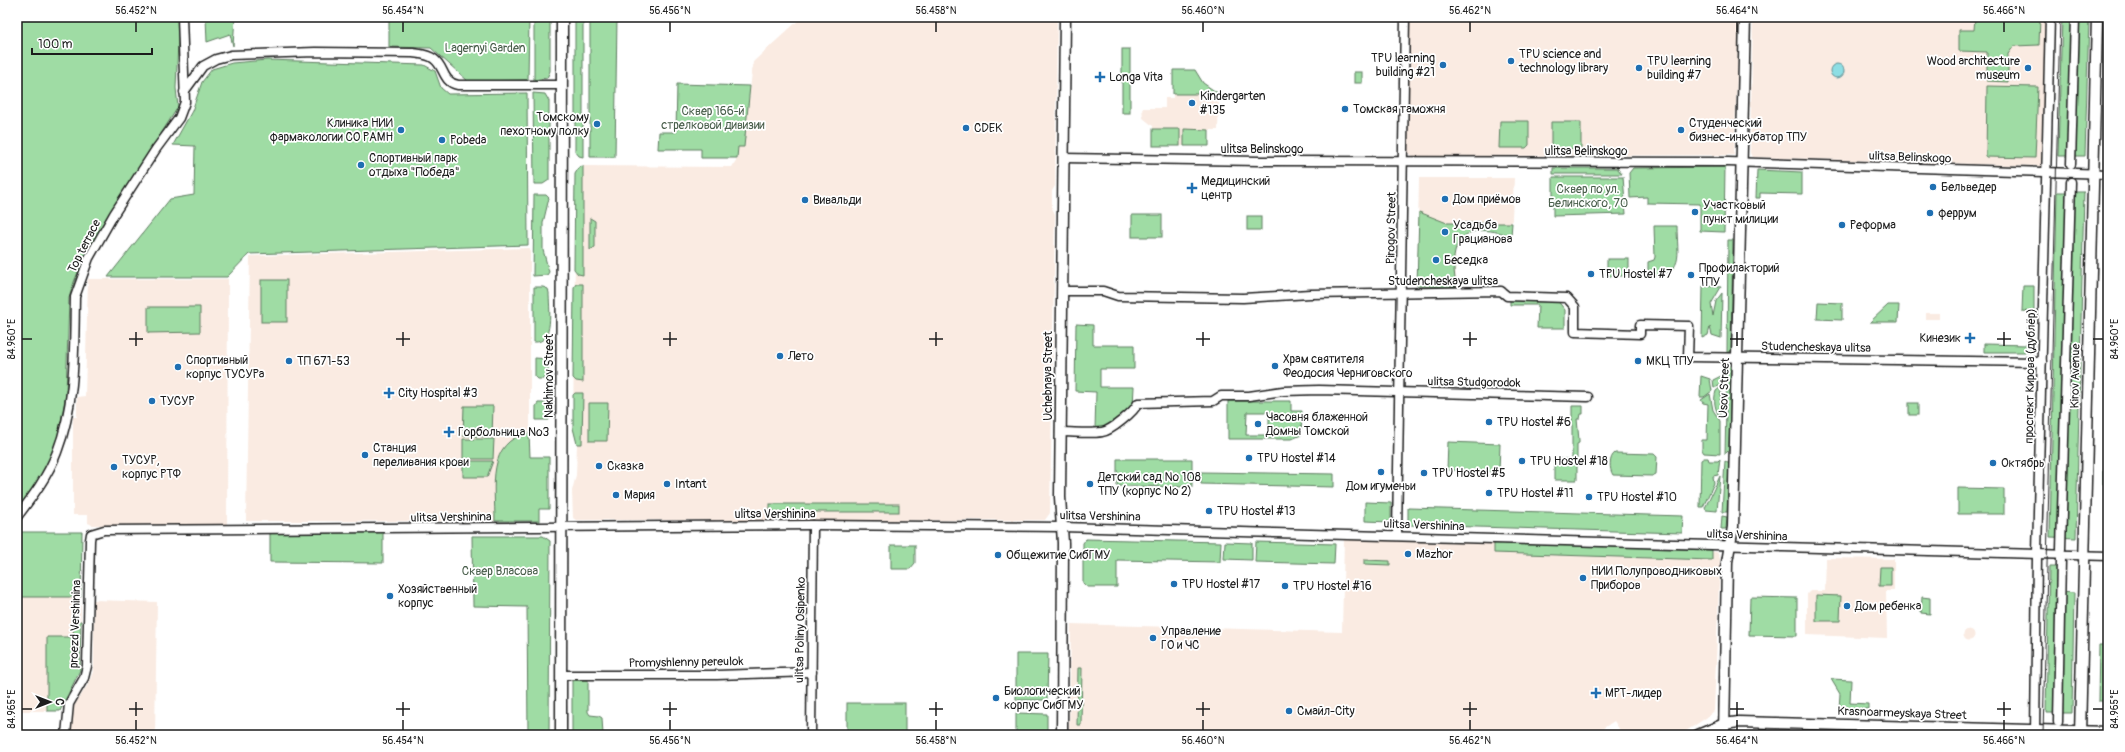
<svg xmlns="http://www.w3.org/2000/svg" width="2125" height="752" font-family="Pangolin,sans-serif">
<rect width="100%" height="100%" fill="#fff"/>
<filter id="ink" filterUnits="userSpaceOnUse"><feTurbulence type="fractalNoise" baseFrequency=".025" numOctaves="2"/><feDisplacementMap in="SourceGraphic" scale="8" xChannelSelector="R" yChannelSelector="G"/><feConvolveMatrix kernelMatrix="1 2 1 2 8 2 1 2 1" color-interpolation-filters="sRGB"/></filter>
<g filter="url(#ink)">
<!-- built -->
<g fill="#faebe2">
<polygon points="809,17 1057,17 1055,186 1052,191 1052,208 1055,214 1050,513 1045,520 576,520 573,518 572,491 576,475 577,444 573,428 576,170 582,166 732,167 738,157 738,147 744,147 753,62 801,18"/>
<polygon points="1410,17 1739,17 1734,155 1412,156 1408,153 1408,148"/>
<polygon points="1753,17 2046,17 2041,166 1752,157 1750,153"/>
<polygon points="1173,70 1195,70 1203,83 1219,94 1218,130 1209,130 1209,146 1153,146 1153,126 1143,118 1142,108 1165,108 1165,98 1173,98"/>
<polygon points="1419,178 1514,178 1511,236 1487,229 1475,230 1464,236 1455,251 1456,287 1417,286"/>
<polygon points="530,248 530,521 246,521 250,256"/>
<polygon points="88,279 228,279 227,524 92,525 88,523 88,515 73,515 73,417 77,417 77,397 85,396"/>
<rect x="1926" y="313" width="13" height="6"/>
<polygon points="17,532 82,532 80,670 60,711 17,711"/>
<polygon points="1344,538 1717,552 1720,558 1714,711 1706,718 1680,735 1623,735 1614,721 1593,735 1069,735 1071,624 1342,632"/>
<polygon points="1826,558 1894,559 1894,591 1886,591 1887,638 1807,635 1807,594 1810,591 1825,591"/>
<polygon points="94,600 157,602 155,735 71,735 74,706 89,683 94,669"/>
<circle cx="1969" cy="635" r="5.5"/>
</g>
<!-- green -->
<g fill="#9fdca4" stroke="#5e7c60" fill-rule="evenodd">
<polygon points="17,17 179,17 176,88 178,107 104,223 86,253 74,282 69,298 66,394 58,437 46,470 17,512"/>
<polygon points="188,17 235,17 233,46 230,34 207,42 206,18"/>
<polygon points="389,17 529,17 528,80 468,81 431,48 389,47"/>
<polygon points="534,17 550,17 550,71 547,78 534,80"/>
<polygon points="575,17 583,17 583,157 579,156 575,151"/>
<polygon points="590,17 617,17 615,157 590,157"/>
<polygon points="1975,17 2040,17 2039,45 2014,46 2008,54 2008,82 1987,81 1987,52 1959,51 1959,30 1974,30"/>
<polygon points="2062,17 2089,17 2085,156 2058,156"/>
<rect x="1122" y="49" width="8" height="64"/>
<polygon points="267,60 424,65 435,71 441,88 448,94 527,93 528,245 249,254 227,277 108,277 170,199 194,195 195,146 173,145 192,111 202,82 212,69 232,63"/>
<polygon points="1173,70 1195,70 1203,83 1219,94 1173,94"/>
<rect x="1354" y="72" width="8" height="11"/>
<polygon points="677,84 750,86 744,147 738,147 737,158 701,158 701,149 658,149 659,132 676,132"/>
<polygon points="1987,86 2038,87 2035,158 1986,157"/>
<polygon points="533,93 545,94 549,101 549,180 543,184 534,184"/>
<polygon points="1500,121 1529,121 1529,145 1526,148 1499,148"/>
<polygon points="1551,122 1581,122 1581,149 1555,148 1551,145"/>
<rect x="1153" y="129" width="27" height="17"/>
<polygon points="1184,129 1209,130 1209,146 1184,146"/>
<polygon points="583,166 583,275 578,274 574,269 575,174 579,167"/>
<polygon points="1725,167 1724,232 1700,231 1700,204 1647,203 1647,197 1630,198 1629,173 1633,168"/>
<polygon points="1553,168 1617,168 1622,174 1553,174"/>
<polygon points="1757,170 1802,172 1802,194 1760,193 1760,198 1756,198"/>
<polygon points="1553,177 1623,177 1626,214 1553,216"/>
<polygon points="2057,192 2084,192 2076,538 2050,537"/>
<polygon points="534,195 546,195 549,198 543,223 543,250 549,272 547,275 533,276"/>
<path d="M1419,212L1447,223H1512L1511,236C1491,229 1461,224 1455,252C1452,263 1455,276 1456,287L1417,286Z"/>
<rect x="1132" y="215" width="30" height="22"/>
<rect x="1247" y="216" width="14" height="14"/>
<polygon points="590,218 595,221 595,247 590,250"/>
<path d="M1654,226H1677C1677,257 1686,273 1648,277V262L1654,260L1655,257Z"/>
<polygon points="1728,240 1733,240 1731,351 1727,353"/>
<rect x="1607" y="259" width="22" height="17"/>
<rect x="261" y="280" width="26" height="42"/>
<polygon points="576,284 583,284 583,382 576,381 573,378 574,287"/>
<polygon points="1703,286 1721,287 1711,304 1713,316 1716,301 1722,293 1721,338 1712,335 1710,327 1708,335 1702,338"/>
<polygon points="2023,286 2034,286 2034,312 2022,311"/>
<path d="M534,287H543L548,289L549,293C549,307 555,344 534,342Z"/>
<polygon points="1510,299 1557,300 1565,310 1565,328 1537,328 1538,305 1510,305"/>
<polygon points="1818,302 1842,303 1842,320 1817,319"/>
<polygon points="1888,305 1899,305 1898,322 1870,322"/>
<polygon points="148,307 200,307 200,332 148,333"/>
<path d="M1076,324L1093,325V345H1134V369H1100V387H1134L1133,406C1123,416 1110,428 1095,429L1096,392L1075,391Z"/>
<polygon points="2028,327 2033,327 2033,352 1984,352 1984,344 2028,345"/>
<polygon points="535,358 548,359 548,372 545,379 538,379 535,376"/>
<polygon points="1727,363 1731,364 1729,450 1725,454"/>
<polygon points="1701,376 1710,379 1712,391 1704,397 1700,397"/>
<polygon points="1721,376 1721,385 1714,388 1713,380"/>
<path d="M1721,387L1720,418C1715,409 1713,401 1716,391Z"/>
<polygon points="575,393 583,393 582,444 577,444 573,428 573,395"/>
<polygon points="1710,394 1713,410 1720,421 1720,454 1704,453 1702,450 1702,440 1707,440 1708,404 1703,403 1701,400"/>
<path d="M1228,401H1291V411H1302L1301,435L1292,439H1228ZM1247,412H1269V435H1246Z"/>
<polygon points="538,403 546,403 549,410 549,420 536,420 536,406"/>
<polygon points="589,403 608,403 607,441 589,441"/>
<rect x="1909" y="403" width="9" height="12"/>
<polygon points="464,406 493,406 492,437 463,436"/>
<polygon points="1572,406 1583,406 1583,414 1581,414 1580,419 1577,419 1579,440 1579,443 1577,444 1577,480 1554,480 1554,459 1572,459"/>
<path d="M529,433L530,457H549V509H539V521H495C495,487 486,441 529,433Z"/>
<polygon points="463,439 494,439 493,459 463,459"/>
<polygon points="1448,442 1500,444 1499,472 1447,470"/>
<path d="M1615,453L1654,454L1657,457L1656,474L1652,476L1613,475C1609,469 1609,457 1615,453Z"/>
<polygon points="1704,458 1708,458 1709,461 1718,461 1720,459 1718,475 1713,476 1714,483 1703,507 1700,507 1701,460"/>
<polygon points="1117,459 1192,459 1192,487 1117,486"/>
<polygon points="463,461 493,461 487,477 463,477"/>
<polygon points="1725,461 1729,464 1727,512 1722,512"/>
<polygon points="2103,471 2108,471 2108,485 2103,484"/>
<polygon points="1201,472 1334,474 1334,487 1201,484"/>
<polygon points="1720,476 1717,511 1706,510 1705,508"/>
<polygon points="1958,488 2004,489 2004,514 1958,514"/>
<polygon points="1365,502 1391,503 1391,522 1365,521"/>
<rect x="770" y="504" width="129" height="8"/>
<polygon points="1408,508 1683,516 1682,533 1408,525"/>
<polygon points="1722,516 1727,517 1726,529 1721,529"/>
<polygon points="270,531 383,532 383,563 270,562"/>
<polygon points="17,532 82,532 81,597 17,597"/>
<polygon points="472,536 543,536 550,541 549,735 528,735 527,607 473,606"/>
<polygon points="1086,539 1221,542 1220,562 1117,560 1117,587 1087,587 1083,583 1083,543"/>
<polygon points="1225,542 1252,543 1252,560 1224,559"/>
<polygon points="1256,542 1335,544 1334,564 1255,562"/>
<polygon points="1494,542 1712,550 1712,560 1494,553"/>
<polygon points="891,545 915,545 915,563 910,569 891,569"/>
<polygon points="1364,560 1390,561 1390,565 1364,564"/>
<polygon points="1880,567 1891,567 1891,586 1879,586"/>
<polygon points="2049,567 2060,567 2060,592 2074,593 2072,713 2046,713"/>
<polygon points="1816,595 1841,596 1840,621 1816,621"/>
<polygon points="1750,597 1797,598 1797,636 1749,635"/>
<polygon points="1922,597 1930,598 1930,614 1921,613"/>
<polygon points="74,621 81,621 80,670 60,711 47,711 47,637 73,637"/>
<polygon points="2099,645 2108,645 2108,701 2098,701"/>
<polygon points="1016,654 1048,654 1047,700 1016,700"/>
<polygon points="1078,668 1082,668 1081,725 1077,725"/>
<polygon points="1831,679 1851,680 1850,703 1868,704 1868,709 1839,709 1840,694"/>
<polygon points="572,680 588,680 588,712 590,715 599,716 602,718 603,735 572,735"/>
<rect x="847" y="703" width="58" height="32"/>
<polygon points="1016,713 1047,714 1047,735 1016,735"/>
</g>
<!-- water -->
<circle fill="#8ddee4" stroke="#609094" cx="1837" cy="71" r="7"/>
<g fill="none" stroke-linecap="round" stroke-linejoin="round">
<defs>
<g id="minor">
<path d="M184,92L203,66L216,59L231,55L315,52L413,53C420,54 428,54 434,59C445,67 442,82 458,85H562"/>
<polyline points="1063,158 1260,161 1728,162 2108,174"/>
<polyline points="2071,164 2075,17"/>
<polyline points="1062,291 1103,291 1118,296 1243,298 1310,294 1501,291 1507,296 1567,298 1575,307 1575,332 1640,334 1640,325 1689,326 1688,357 2042,362"/>
<path d="M1061,432C1074,432 1089,434 1102,432C1111,431 1135,411 1138,403L1213,401L1221,396H1249L1283,391L1319,390L1588,397"/>
<path d="M17,517C33,496 48,476 57,452C76,403 74,349 75,297L89,258L114,214L156,149L179,118L185,102L182,17"/>
<polyline points="1397,535 1405,17"/>
<polyline points="2061,549 2071,182"/>
<polyline points="562,675 717,675 812,672"/>
<polyline points="2058,722 2061,559"/>
<polyline points="1881,725 1881,735"/>
<polyline points="66,735 69,704 84,678 87,666 90,540 91,534 104,530 813,525 1062,527 2108,556"/>
<polyline points="811,735 813,525"/>
<polyline points="2035,735 2037,554 2050,17"/>
</g>
<g id="major">
<polyline points="561,735 562,17"/>
<polyline points="1062,735 1063,543 1060,497 1065,17"/>
<polyline points="1698,735 1724,724 1739,722 2108,732"/>
<polyline points="1724,735 1727,562 1733,527 1745,17"/>
<polyline points="2080,735 2097,17"/>
</g>
</defs>
<!-- minor casing -->
<use href="#minor" stroke="#1c1c1c" stroke-width="11"/>
<!-- major casing -->
<use href="#major" stroke="#1c1c1c" stroke-width="13"/>
<!-- minor -->
<use href="#minor" stroke="#fff" stroke-width="8"/>
<!-- major -->
<use href="#major" stroke="#fff" stroke-width="10"/>
<!-- tram -->
<polyline stroke="#1c1c1c" stroke-width="1" points="2043,735 2060,17"/>
</g>
</g>
<!-- ticks -->
<path fill="none" stroke="#1c1c1c" stroke-width="1.5" d="M136,22V32M403,22V32M670,22V32M936,22V32M1203,22V32M1470,22V32M1737,22V32M2004,22V32M136,332V346M403,332V346M670,332V346M936,332V346M1203,332V346M1470,332V346M1737,332V346M2004,332V346M22,339H32M129,339H143M396,339H410M663,339H677M929,339H943M1196,339H1210M1463,339H1477M1730,339H1744M1997,339H2011M2093,339H2103M136,702V716M403,702V716M670,702V716M936,702V716M1203,702V716M1470,702V716M1737,702V716M2004,702V716M22,709H32M129,709H143M396,709H410M663,709H677M929,709H943M1196,709H1210M1463,709H1477M1730,709H1744M1997,709H2011M2093,709H2103M136,720V730M403,720V730M670,720V730M936,720V730M1203,720V730M1470,720V730M1737,720V730M2004,720V730"/>
<!-- markers -->
<g fill="#1f6fb2" stroke="#fff" stroke-width="1.5">
<circle cx="1511" cy="61" r="4"/>
<circle cx="1443" cy="65" r="4"/>
<circle cx="1639" cy="68" r="4"/>
<circle cx="2028" cy="68" r="4"/>
<path d="M1098 71h4v4h4v4h-4v4h-4v-4h-4v-4h4z"/>
<circle cx="1192" cy="103" r="4"/>
<circle cx="1345" cy="109" r="4"/>
<circle cx="597" cy="124" r="4"/>
<circle cx="966" cy="128" r="4"/>
<circle cx="401" cy="130" r="4"/>
<circle cx="1681" cy="130" r="4"/>
<circle cx="442" cy="140" r="4"/>
<circle cx="361" cy="165" r="4"/>
<circle cx="1933" cy="187" r="4"/>
<path d="M1190 182h4v4h4v4h-4v4h-4v-4h-4v-4h4z"/>
<circle cx="1445" cy="199" r="4"/>
<circle cx="805" cy="200" r="4"/>
<circle cx="1695" cy="212" r="4"/>
<circle cx="1930" cy="213" r="4"/>
<circle cx="1842" cy="225" r="4"/>
<circle cx="1445" cy="232" r="4"/>
<circle cx="1436" cy="260" r="4"/>
<circle cx="1591" cy="274" r="4"/>
<circle cx="1691" cy="275" r="4"/>
<path d="M1968 332h4v4h4v4h-4v4h-4v-4h-4v-4h4z"/>
<circle cx="780" cy="356" r="4"/>
<circle cx="289" cy="361" r="4"/>
<circle cx="1638" cy="361" r="4"/>
<circle cx="1275" cy="366" r="4"/>
<circle cx="178" cy="367" r="4"/>
<path d="M387 387h4v4h4v4h-4v4h-4v-4h-4v-4h4z"/>
<circle cx="152" cy="401" r="4"/>
<circle cx="1489" cy="422" r="4"/>
<circle cx="1258" cy="424" r="4"/>
<path d="M447 426h4v4h4v4h-4v4h-4v-4h-4v-4h4z"/>
<circle cx="365" cy="455" r="4"/>
<circle cx="1249" cy="458" r="4"/>
<circle cx="1522" cy="461" r="4"/>
<circle cx="1993" cy="463" r="4"/>
<circle cx="599" cy="466" r="4"/>
<circle cx="114" cy="467" r="4"/>
<circle cx="1381" cy="472" r="4"/>
<circle cx="1424" cy="473" r="4"/>
<circle cx="667" cy="484" r="4"/>
<circle cx="1090" cy="484" r="4"/>
<circle cx="1489" cy="493" r="4"/>
<circle cx="616" cy="495" r="4"/>
<circle cx="1589" cy="497" r="4"/>
<circle cx="1209" cy="511" r="4"/>
<circle cx="1408" cy="554" r="4"/>
<circle cx="998" cy="555" r="4"/>
<circle cx="1583" cy="578" r="4"/>
<circle cx="1174" cy="584" r="4"/>
<circle cx="1285" cy="586" r="4"/>
<circle cx="390" cy="596" r="4"/>
<circle cx="1847" cy="606" r="4"/>
<circle cx="1153" cy="638" r="4"/>
<path d="M1594 687h4v4h4v4h-4v4h-4v-4h-4v-4h4z"/>
<circle cx="996" cy="698" r="4"/>
<circle cx="1289" cy="711" r="4"/>
</g>
<g text-anchor="middle" stroke-width="3.5" stroke-linejoin="round" paint-order="stroke">
<!-- park labels -->
<g font-size="12" fill="#4a5f4c" stroke="#fff">
<text x="485" y="52">Lagernyi Garden</text>
<text x="713" y="115">Сквер 166-й<tspan x="713" dy="14">стрелковой дивизии</tspan></text>
<text x="1588" y="193">Сквер по ул.<tspan x="1588" dy="14">Белинского, 70</tspan></text>
<text x="500" y="575">Сквер Власова</text>
</g>
<!-- poi labels -->
<g font-size="12" fill="#1c1c1c" stroke="#fff" text-anchor="start">
<text x="1519" y="58">TPU science and<tspan x="1519" dy="14">technology library</tspan></text>
<text x="1435" y="62" text-anchor="end">TPU learning<tspan x="1435" dy="14">building #21</tspan></text>
<text x="1647" y="65">TPU learning<tspan x="1647" dy="14">building #7</tspan></text>
<text x="2020" y="65" text-anchor="end">Wood architecture<tspan x="2020" dy="14">museum</tspan></text>
<text x="1109" y="81">Longa Vita</text>
<text x="1200" y="100">Kindergarten<tspan x="1200" dy="14">#135</tspan></text>
<text x="1353" y="113">Томская таможня</text>
<text x="589" y="121" text-anchor="end">Томскому<tspan x="589" dy="14">пехотному полку</tspan></text>
<text x="393" y="127" text-anchor="end">Клиника НИИ<tspan x="393" dy="14">фармакологии СО РАМН</tspan></text>
<text x="1689" y="127">Студенческий<tspan x="1689" dy="14">бизнес-инкубатор ТПУ</tspan></text>
<text x="974" y="132">CDEK</text>
<text x="450" y="144">Pobeda</text>
<text x="369" y="162">Спортивный парк<tspan x="369" dy="14">отдыха "Победа"</tspan></text>
<text x="1201" y="185">Медицинский<tspan x="1201" dy="14">центр</tspan></text>
<text x="1941" y="191">Бельведер</text>
<text x="1453" y="203">Дом приёмов</text>
<text x="813" y="204">Вивальди</text>
<text x="1703" y="209">Участковый<tspan x="1703" dy="14">пункт милиции</tspan></text>
<text x="1938" y="217">феррум</text>
<text x="1453" y="229">Усадьба<tspan x="1453" dy="14">Грацианова</tspan></text>
<text x="1850" y="229">Реформа</text>
<text x="1444" y="264">Беседка</text>
<text x="1699" y="272">Профилакторий<tspan x="1699" dy="14">ТПУ</tspan></text>
<text x="1599" y="278">TPU Hostel #7</text>
<text x="1961" y="342" text-anchor="end">Кинезик</text>
<text x="788" y="360">Лето</text>
<text x="1283" y="363">Храм святителя<tspan x="1283" dy="14">Феодосия Черниговского</tspan></text>
<text x="186" y="364">Спортивный<tspan x="186" dy="14">корпус ТУСУРа</tspan></text>
<text x="297" y="365">ТП 671-53</text>
<text x="1646" y="365">МКЦ ТПУ</text>
<text x="398" y="397">City Hospital #3</text>
<text x="160" y="405">ТУСУР</text>
<text x="1266" y="421">Часовня блаженной<tspan x="1266" dy="14">Домны Томской</tspan></text>
<text x="1497" y="426">TPU Hostel #6</text>
<text x="458" y="436">Горбольница №3</text>
<text x="373" y="452">Cтанция<tspan x="373" dy="14">переливания крови</tspan></text>
<text x="1257" y="462">TPU Hostel #14</text>
<text x="122" y="464">ТУСУР,<tspan x="122" dy="14">корпус РТФ</tspan></text>
<text x="1530" y="465">TPU Hostel #18</text>
<text x="2001" y="467">Октябрь</text>
<text x="607" y="470">Сказка</text>
<text x="1432" y="477">TPU Hostel #5</text>
<text x="1098" y="481">Детский сад № 108<tspan x="1098" dy="14">ТПУ (корпус № 2)</tspan></text>
<text x="675" y="488">Intant</text>
<text x="1381" y="490" text-anchor="middle">Дом игуменьи</text>
<text x="1497" y="497">TPU Hostel #11</text>
<text x="624" y="499">Мария</text>
<text x="1597" y="501">TPU Hostel #10</text>
<text x="1217" y="515">TPU Hostel #13</text>
<text x="1416" y="558">Mazhor</text>
<text x="1006" y="559">Общежитие СибГМУ</text>
<text x="1591" y="575">НИИ Полупроводниковых<tspan x="1591" dy="14">Приборов</tspan></text>
<text x="1182" y="588">TPU Hostel #17</text>
<text x="1293" y="590">TPU Hostel #16</text>
<text x="398" y="593">Хозяйственный<tspan x="398" dy="14">корпус</tspan></text>
<text x="1855" y="610">Дом ребенка</text>
<text x="1161" y="635">Управление<tspan x="1161" dy="14">ГО и ЧС</tspan></text>
<text x="1004" y="695">Биологический<tspan x="1004" dy="14">корпус СибГМУ</tspan></text>
<text x="1605" y="697">МРТ-лидер</text>
<text x="1297" y="715">Смайл-City</text>
</g>
<!-- street labels -->
<g font-size="12" fill="#1c1c1c" stroke="#fff">
<text x="1262" y="153">ulitsa Belinskogo</text>
<text x="1586" y="155">ulitsa Belinskogo</text>
<text transform="translate(1910 157) rotate(2)" y="4">ulitsa Belinskogo</text>
<text transform="translate(1391 228) rotate(-89)" y="4">Pirogov Street</text>
<text transform="translate(84 246) rotate(-63)" y="4">Top terrace</text>
<text x="1443" y="285">Studencheskaya ulitsa</text>
<text transform="translate(1816 347) rotate(1)" y="4">Studencheskaya ulitsa</text>
<text transform="translate(549 376) rotate(-90)" y="4">Nakhimov Street</text>
<text transform="translate(1048 376) rotate(-90)" y="4">Uchebnaya Street</text>
<text transform="translate(2030 376) rotate(-89)" y="4">проспект Кирова (дублёр)</text>
<text transform="translate(2075 376) rotate(-89)" y="4">Kirov Avenue</text>
<text transform="translate(1474 382) rotate(1)" y="4">ulitsa Studgorodok</text>
<text transform="translate(1724 388) rotate(-88)" y="4">Usov Street</text>
<text x="775" y="518">ulitsa Vershinina</text>
<text transform="translate(1100 516) rotate(1)" y="4">ulitsa Vershinina</text>
<text transform="translate(451 517) rotate(-1)" y="4">ulitsa Vershinina</text>
<text transform="translate(1424 525) rotate(2)" y="4">ulitsa Vershinina</text>
<text transform="translate(1747 535) rotate(2)" y="4">ulitsa Vershinina</text>
<text transform="translate(75 624) rotate(-88)" y="4">proezd Vershinina</text>
<text transform="translate(800 630) rotate(-89)" y="4">ulitsa Poliny Osipenko</text>
<text transform="translate(686 662) rotate(-1)" y="4">Promyshlenny pereulok</text>
<text transform="translate(1902 713) rotate(2)" y="4">Krasnoarmeyskaya Street</text>
</g>
</g>
<!-- margin -->
<rect width="2125" height="752" fill="none" stroke="#fff" stroke-width="44"/>
<!-- north arrow -->
<g transform="translate(50 702) rotate(90)" stroke="#ffffff" stroke-width="3" paint-order="stroke">
<path d="M0-3L7 15L0 10L-7 15Z" fill="#1c1c1c"/>
<text y="-6" font-size="11" font-weight="bold" text-anchor="middle" fill="#1c1c1c">С</text>
</g>
<!-- scale -->
<path d="M32 48v6h120v-6" fill="none" stroke="#1c1c1c" stroke-width="2"/>
<text x="38" y="48" font-size="12" fill="#1c1c1c" stroke="#ffffff" stroke-width="3" paint-order="stroke">100 m</text>
<rect x="22" y="22" width="2081" height="708" fill="none" stroke="#1c1c1c" stroke-width="1.5"/>
<g font-size="10" text-anchor="middle" fill="#1c1c1c">
<text x="136" y="14">56.452°N</text>
<text x="403" y="14">56.454°N</text>
<text x="670" y="14">56.456°N</text>
<text x="936" y="14">56.458°N</text>
<text x="1203" y="14">56.460°N</text>
<text x="1470" y="14">56.462°N</text>
<text x="1737" y="14">56.464°N</text>
<text x="2004" y="14">56.466°N</text>
<text transform="translate(2114 339) rotate(-90)" y="4">84.960°E</text>
<text transform="translate(11 339) rotate(-90)" y="4">84.960°E</text>
<text transform="translate(2114 709) rotate(-90)" y="4">84.965°E</text>
<text transform="translate(11 709) rotate(-90)" y="4">84.965°E</text>
<text x="136" y="744">56.452°N</text>
<text x="403" y="744">56.454°N</text>
<text x="670" y="744">56.456°N</text>
<text x="936" y="744">56.458°N</text>
<text x="1203" y="744">56.460°N</text>
<text x="1470" y="744">56.462°N</text>
<text x="1737" y="744">56.464°N</text>
<text x="2004" y="744">56.466°N</text>
</g>
</svg>
